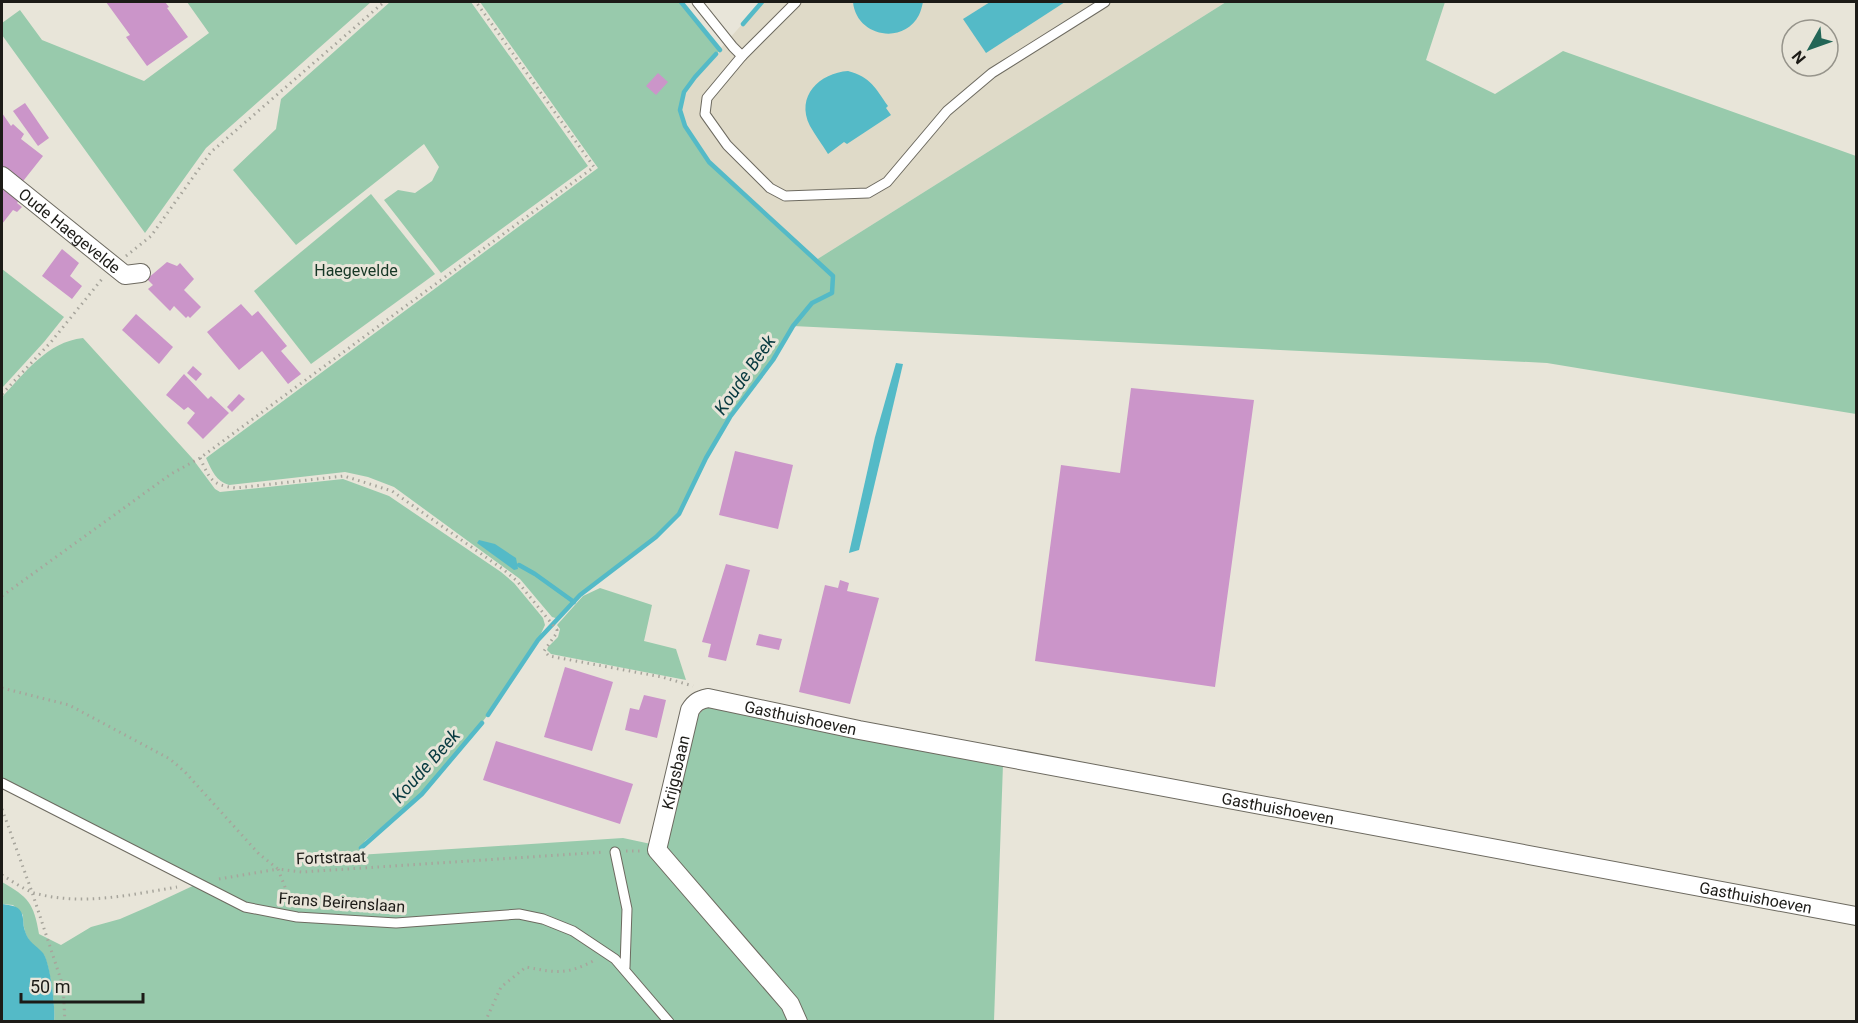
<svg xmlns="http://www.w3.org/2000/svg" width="1858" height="1023" font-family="Roboto,sans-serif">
<rect width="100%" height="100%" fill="#e8e5d9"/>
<!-- built -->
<polygon fill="#dfdac8" points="762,2 1226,2 816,260 709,162 685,126 680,110 684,92 695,77"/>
<!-- green -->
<g fill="#98caac">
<polygon points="187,2 371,2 206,148 145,233 2,35 2,23 20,10 42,40 144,81 209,33"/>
<polygon points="390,2 471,2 588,166 441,273 384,200 398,190 415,193 432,181 439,167 424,144 296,245 233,170 276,129 281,99"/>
<path d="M480,2H681L720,50C705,66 678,87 680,111C685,151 784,231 816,260L1226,2H1445L1426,60L1495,94L1563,51L1856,156V414L1547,363L793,326L773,360L730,417L706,458L679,514L656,537L580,595L559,619L552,617L520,579L394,487L368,477L345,472L229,485C216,481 212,471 206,458L598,168Z"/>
<polygon points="371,194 435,274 311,364 254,291"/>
<polygon points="2,269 64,317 44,342 2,388"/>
<path d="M83,338L192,458L215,489L220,492L343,479L389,496L501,572L514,583L543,618L545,625L538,640L498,701L469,740L422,794L365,841L358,855L623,838L665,847L697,716L703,710L710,706L1003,764L994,1021H54C56,1010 50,966 44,955C42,952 37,949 34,946C25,937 23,927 23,915L13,905L2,904V882C28,897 34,903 39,934L61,945L91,927L120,919L150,906L199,883L2,783V397C25,373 47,342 83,338Z"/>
<polygon points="600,588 652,605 644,641 676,649 686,680 551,654 547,650 548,647 558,637 560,629 557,625 583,596"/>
</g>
<!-- water -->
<g fill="#54bac7">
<path d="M853,2H923C922,6 921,11 919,15C903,46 856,36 853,2Z"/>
<polygon points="990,2 1065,2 986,53 963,19"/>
<path d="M848,71C871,77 875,88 888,106L886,108L891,115L847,144L844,142L828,154C822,144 815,135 810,126C795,96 820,73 848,71Z"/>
<polygon points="896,363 903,364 859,550 849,553 875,437"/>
<polygon points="479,540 495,544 516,558 518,569 514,570 477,543"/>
<path d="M2,904C7,905 15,905 19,909C25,915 22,924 25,931C28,942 36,945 43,953C50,961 56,1010 54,1021H2Z"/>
</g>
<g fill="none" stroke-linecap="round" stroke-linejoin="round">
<!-- stream -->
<g stroke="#54bac7" stroke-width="4.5">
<polyline points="681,2 720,50"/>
<polyline points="743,24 762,2"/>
<polyline points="519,565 535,574 574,602"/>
<polyline points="488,715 538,640 580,595 656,537 679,514 706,458 730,417 773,360 793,326 812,303 832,293 833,276 709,162 685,126 680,110 684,92 695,77 716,54"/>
<polyline points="361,848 422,794 482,723"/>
</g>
</g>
<!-- building -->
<g fill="#cb95c9">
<polygon points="106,2 165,2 169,7 167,8 188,37 147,66 126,37 130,35"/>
<polygon points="658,73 668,82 656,95 646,86"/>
<polygon points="25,103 49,138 38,146 13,111"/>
<polygon points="2,113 11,126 13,124 24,134 21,139 43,156 20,185 2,170"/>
<polygon points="2,182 21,198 17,203 22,207 17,212 13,210 2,224"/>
<polygon points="62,249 79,263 70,276 82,286 72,299 42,276"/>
<polygon points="167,262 177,266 180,263 194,279 184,290 201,307 190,318 188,316 186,318 174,306 170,311 148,289 153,285 147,279"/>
<polygon points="241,304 252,316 258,311 287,346 281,351 301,374 288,384 262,351 239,370 207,332"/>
<polygon points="136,314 173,347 159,364 122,330"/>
<polygon points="193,366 202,374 196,381 187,373"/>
<polygon points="184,374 208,399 211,396 229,413 203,439 187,423 195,413 188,407 184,410 166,395"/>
<polygon points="1131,388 1254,400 1215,687 1035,661 1061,465 1120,473"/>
<polygon points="239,394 245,399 232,412 227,407"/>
<polygon points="735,451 793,465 778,529 719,515"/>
<polygon points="726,564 750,570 726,661 708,657 711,644 702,642"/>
<polygon points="840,580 849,583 847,591 879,598 850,704 799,692 825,585 838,588"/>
<polygon points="759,634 782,639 779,650 756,645"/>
<polygon points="565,667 613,682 592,751 544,737"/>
<polygon points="644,695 666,700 657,738 625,730 630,708 639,710"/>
<polygon points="496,741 633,784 620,824 483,780"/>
</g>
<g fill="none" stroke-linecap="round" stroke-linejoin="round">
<defs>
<g id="lane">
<polyline points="697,2 733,47 742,56"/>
<polyline points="796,2 742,56 707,98 705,114 727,145 770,188 785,196 868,193 887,182 947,111 992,73 1105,2"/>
<polyline points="2,783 245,907 297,917 396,923 519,914 543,919 573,931 615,959 669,1022"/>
<polyline points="615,852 627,909 625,967"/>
</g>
<g id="street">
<path id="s1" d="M2,176L120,271L125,275L141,273"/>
<path id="s2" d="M798,1022L790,1004L657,850L690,710C695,702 699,700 708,698L859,730L1856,916"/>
</g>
</defs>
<!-- lane casing -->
<use href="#lane" stroke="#6d6a60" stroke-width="11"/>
<!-- street casing -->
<use href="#street" stroke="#6d6a60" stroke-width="20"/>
<!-- path -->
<g stroke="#a7a59c" stroke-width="3" stroke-dasharray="1.5 4.5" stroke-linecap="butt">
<polyline points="126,256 151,236 211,152 384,2"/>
<polyline points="2,394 51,342 102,279"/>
<path d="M200,458C210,479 211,485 236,488L344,476L392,491L504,570L517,581L557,630L556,634L544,651L549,656L662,677L693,686"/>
<polyline points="2,596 171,474 200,458 594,167 476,2"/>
<polyline points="2,688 69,705 170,759 185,772 259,854 278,869 302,872 605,852"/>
<polyline points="2,809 32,892 63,986 65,1022"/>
<polyline points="626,851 641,851"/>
<path d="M2,875C12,881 23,889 34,893C81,906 130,895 177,887"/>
<polyline points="219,879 278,869 292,905"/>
<path d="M485,1022L501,987L526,967C557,973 567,975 595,960"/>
</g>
<!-- lane -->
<use href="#lane" stroke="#fff" stroke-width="9"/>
<!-- street -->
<use href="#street" stroke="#fff" stroke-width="18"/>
</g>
<g text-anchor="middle" stroke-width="6" stroke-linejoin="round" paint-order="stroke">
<!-- street labels -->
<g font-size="16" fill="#1c1b17" stroke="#e8e5d9">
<text dy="6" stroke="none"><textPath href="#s1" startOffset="87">Oude Haegevelde</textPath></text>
<text dy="6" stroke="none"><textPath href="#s2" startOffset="484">Gasthuishoeven</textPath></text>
<text dy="6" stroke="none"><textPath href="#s2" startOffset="303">Krijgsbaan</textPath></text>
<text dy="6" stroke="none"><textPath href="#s2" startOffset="970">Gasthuishoeven</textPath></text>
<text transform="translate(331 857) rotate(-2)" y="6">Fortstraat</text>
<text dy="6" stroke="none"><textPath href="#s2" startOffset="1456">Gasthuishoeven</textPath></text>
<text transform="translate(342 902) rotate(4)" y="6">Frans Beirenslaan</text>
</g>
<!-- park labels -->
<g font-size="16" fill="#163725" stroke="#e8e5d9">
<text x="356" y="276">Haegevelde</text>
</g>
<!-- water labels -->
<g font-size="18" font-style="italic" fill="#083a40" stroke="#e8e5d9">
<text transform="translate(745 375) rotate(-55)" y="6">Koude Beek</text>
<text transform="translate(426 766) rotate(-48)" y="6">Koude Beek</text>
</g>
</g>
<!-- border -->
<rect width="1858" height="1023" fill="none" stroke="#1c1b17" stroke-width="6"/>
<!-- north arrow -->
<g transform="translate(1810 48) rotate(230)"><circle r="28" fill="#e8e5d9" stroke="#96948b" stroke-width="1.5"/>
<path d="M0-4.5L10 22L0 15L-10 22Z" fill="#236657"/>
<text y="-9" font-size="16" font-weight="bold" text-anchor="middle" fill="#1c1b17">N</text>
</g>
<!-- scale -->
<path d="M21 993v9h122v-9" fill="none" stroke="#1c1b17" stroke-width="3"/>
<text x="30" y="993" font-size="18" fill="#1c1b17" stroke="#e8e5d9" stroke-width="4.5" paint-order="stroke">50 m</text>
</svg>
